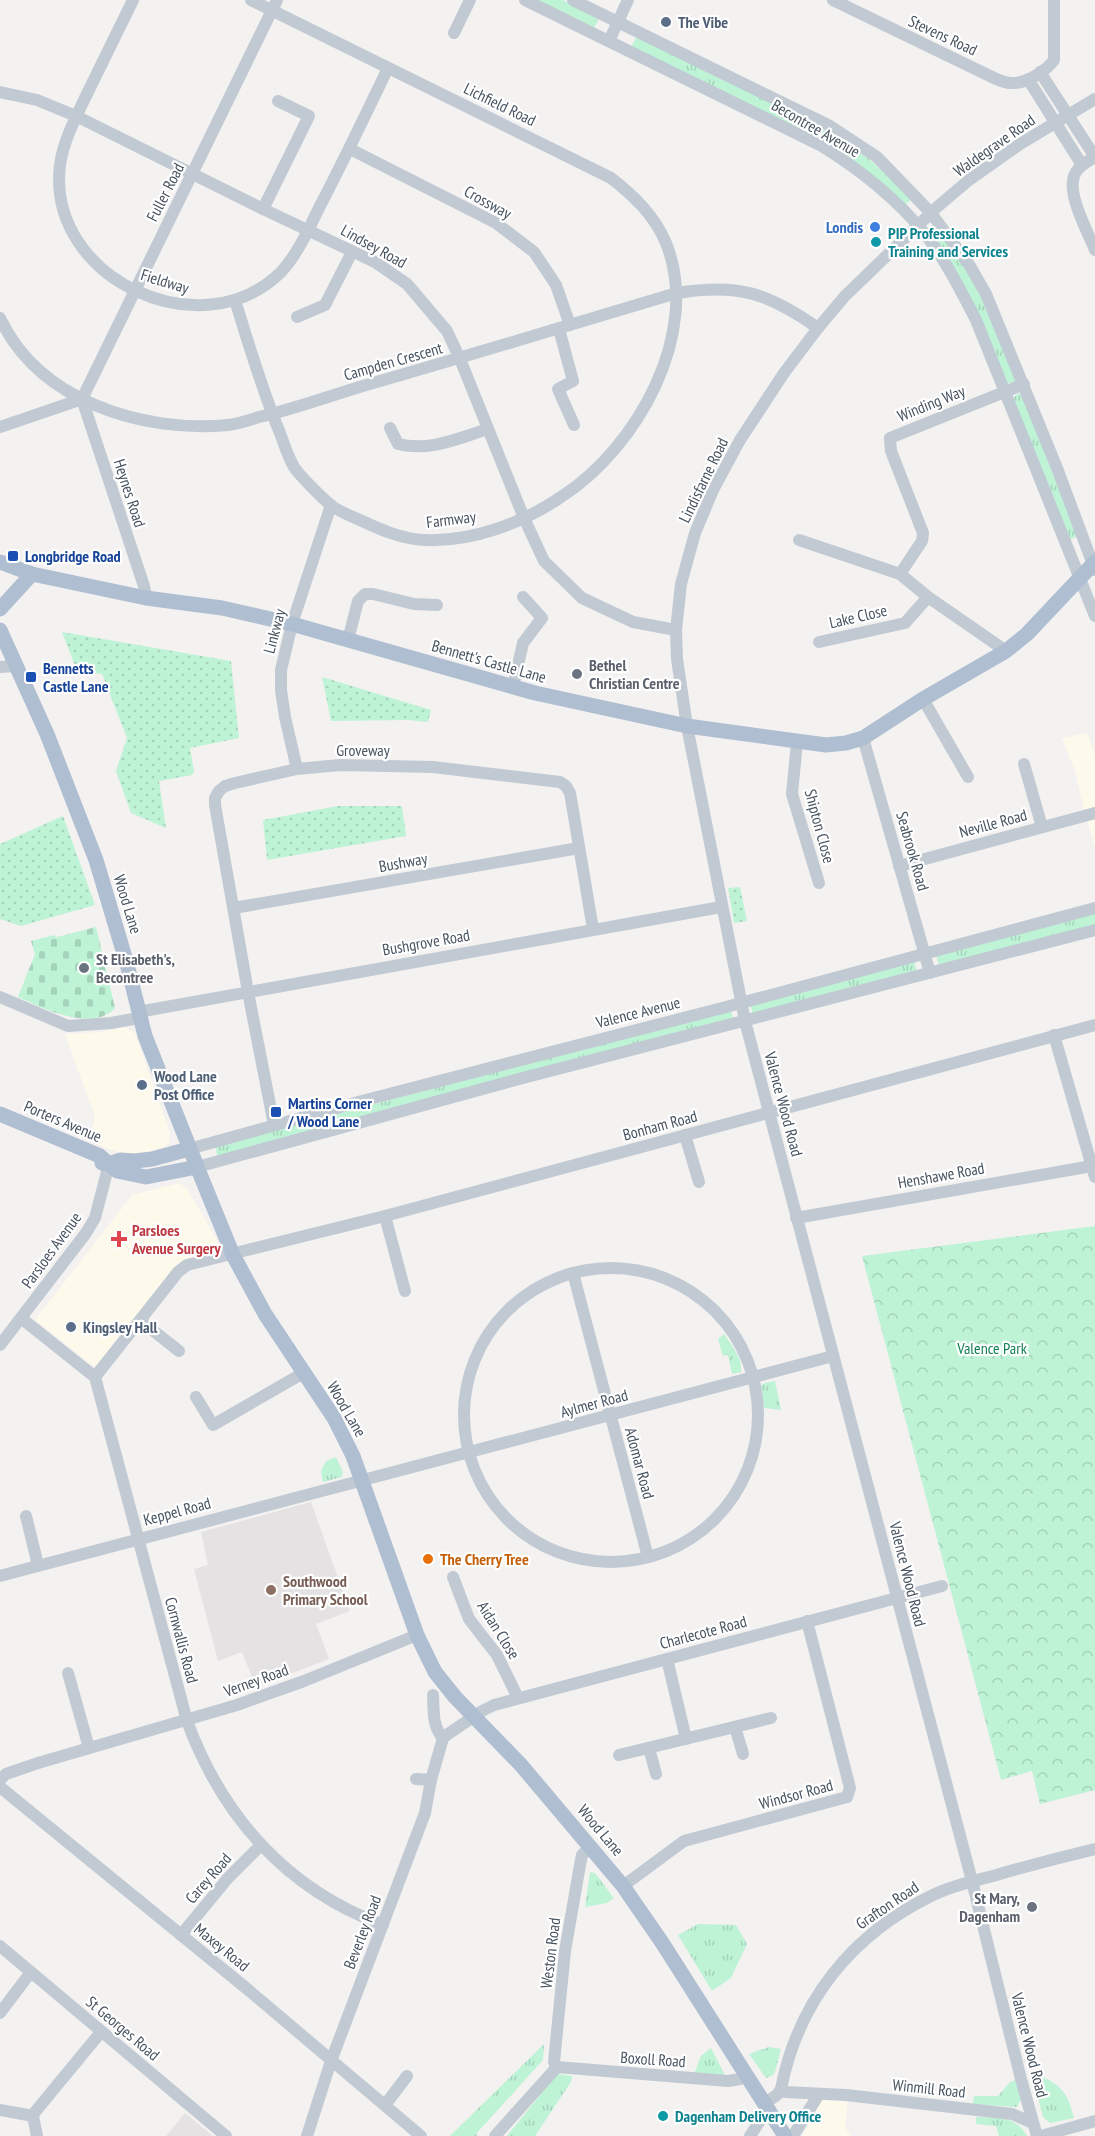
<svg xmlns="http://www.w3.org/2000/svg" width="1095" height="2136" font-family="'PT Sans Narrow',sans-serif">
<defs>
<pattern id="grass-tufts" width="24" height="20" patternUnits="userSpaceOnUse" patternTransform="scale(1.5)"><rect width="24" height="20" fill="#bef3d6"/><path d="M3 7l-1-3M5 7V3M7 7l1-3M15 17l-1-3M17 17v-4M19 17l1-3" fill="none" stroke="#a5d2ba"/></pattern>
<pattern id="forest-crowns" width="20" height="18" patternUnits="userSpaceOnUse" patternTransform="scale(1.5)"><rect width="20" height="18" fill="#bef3d6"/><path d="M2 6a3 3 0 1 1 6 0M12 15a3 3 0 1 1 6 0" fill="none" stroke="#a5d2ba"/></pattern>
<pattern id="cemetery-stones" width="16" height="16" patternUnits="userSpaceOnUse" patternTransform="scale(1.5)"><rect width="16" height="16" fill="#bef3d6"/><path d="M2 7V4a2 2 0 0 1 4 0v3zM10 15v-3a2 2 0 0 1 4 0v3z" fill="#a5d2ba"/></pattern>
<pattern id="garden-dots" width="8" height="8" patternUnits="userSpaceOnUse" patternTransform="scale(1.5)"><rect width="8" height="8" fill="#bef3d6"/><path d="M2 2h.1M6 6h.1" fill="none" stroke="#a5d2ba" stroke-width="1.8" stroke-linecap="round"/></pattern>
</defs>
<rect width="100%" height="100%" fill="#f4f1f1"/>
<!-- commercial -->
<g fill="#fdf9eb">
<polygon points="1087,733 1095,754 1095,848 1084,810 1075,771 1062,738"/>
<polygon points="125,1027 135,1033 170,1133 169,1143 160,1149 129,1156 98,1145 89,1139 95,1117 65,1034 102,1032"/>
<polygon points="179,1183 187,1188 219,1244 218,1253 180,1266 96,1366 92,1365 35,1320 132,1195"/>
<polygon points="823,2097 848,2102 845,2127 851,2136 802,2136"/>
</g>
<!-- education -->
<g fill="#e5e2e3">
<polygon points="311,1502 350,1611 316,1624 329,1659 256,1687 242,1652 218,1661 194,1569 208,1565 201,1532"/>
<polygon points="185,2113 213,2136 166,2136"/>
</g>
<!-- grass -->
<g fill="url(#grass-tufts)">
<polygon points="538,0 563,0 599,18 594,28"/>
<polygon points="637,36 815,124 849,145 870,160 912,198 905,206 885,187 631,47"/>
<polygon points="943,234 972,275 1015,380 1014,382 1008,383 1005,380 935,241"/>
<polygon points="1019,393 1023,397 1077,536 1070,540 1013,398"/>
<polygon points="1095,913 1095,926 939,966 936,955"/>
<polygon points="914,961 917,973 753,1015 750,1004"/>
<polygon points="731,1010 734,1021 217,1157 216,1146"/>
<path d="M724,1334C731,1345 743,1358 741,1372L732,1374L728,1355L723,1356L718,1339Z"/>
<polygon points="775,1381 781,1410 764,1408 761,1386 765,1383"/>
<polygon points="336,1457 343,1472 342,1477 323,1482 321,1471 326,1461"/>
<polygon points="590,1872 595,1873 614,1898 607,1903 585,1907"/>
<polygon points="698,1924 736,1925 747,1944 731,1978 712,1991 678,1935"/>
<polygon points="544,2044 543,2060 476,2134 478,2136 450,2136"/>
<polygon points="769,2047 781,2049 775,2072 773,2075 766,2078 749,2054"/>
<polygon points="711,2048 725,2075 694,2074 701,2056"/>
<polygon points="557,2074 572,2076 571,2082 535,2136 507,2136"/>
<path d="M1039,2076C1062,2084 1068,2095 1074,2118L1050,2123L1043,2117L1033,2078Z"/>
<polygon points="1016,2080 1021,2100 1017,2107 973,2104 974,2096 998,2096 1010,2082"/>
<path d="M976,2117C998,2118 1015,2115 1027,2136H999L996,2126L976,2124Z"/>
</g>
<!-- forest -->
<polygon fill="url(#forest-crowns)" points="1095,1226 1095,1790 1040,1804 1032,1771 1001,1780 862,1256"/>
<!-- cemetery -->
<path fill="url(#cemetery-stones)" d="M96,927L115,1008C92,1033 42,1008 18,997L35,954L31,941L54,935L56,937L61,936Z"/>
<!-- garden -->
<g fill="url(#garden-dots)">
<polygon points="62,632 231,661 239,738 190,748 194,771 192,775 159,781 166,828 131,813 116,771 127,738 102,674 77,671"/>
<polygon points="322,677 431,710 428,722 408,720 331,721"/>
<polygon points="338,806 402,806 406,836 267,860 263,820"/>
<polygon points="63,816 95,905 21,926 0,919 0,844"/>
<polygon points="740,887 747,921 734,923 728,888"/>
</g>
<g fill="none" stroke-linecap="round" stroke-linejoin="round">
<!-- minor -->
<g stroke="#c1cad3" stroke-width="12">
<path d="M133,0C117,33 101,65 85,98C75,119 63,142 60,165C46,278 201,351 281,272C298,254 309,228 320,206C344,160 366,114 388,68"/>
<path d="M525,0L820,145C859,169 897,199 926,235C946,261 961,291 976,320L1095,616"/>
<polyline points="573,0 830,126 877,157 931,213 970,266 986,294 1057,468 1095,570"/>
<path d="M833,0L992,77C998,80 1005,83 1011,83C1026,84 1046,71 1054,60V0"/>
<polyline points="454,33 470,0"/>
<polyline points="609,41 628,0"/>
<polyline points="1040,72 1095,157"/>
<polyline points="1028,79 1082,165"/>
<polyline points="0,92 37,100 76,116 263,209 375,262 407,284 447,331 460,359 524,518 544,561 582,598 633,622 676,630"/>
<polyline points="350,149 496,223 534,252 556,285 570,325"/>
<path d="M1095,157C1088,161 1080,165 1076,172C1064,190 1088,232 1095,250"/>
<polyline points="263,209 309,116 278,101"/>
<path d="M235,300C249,345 262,390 280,433C284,444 288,457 294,467C299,475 324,500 332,506C340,512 351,516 360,520C381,530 402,539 425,540C472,542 523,523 561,497C637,448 702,333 666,243C655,216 634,196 611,178L251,0"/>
<polyline points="297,317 325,305 352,252"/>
<path d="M0,318C39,401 142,433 228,425C238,424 249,420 259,417C294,409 329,396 363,386C468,356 572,324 677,293C738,283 768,293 818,328"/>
<polyline points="559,329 573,381 558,389 574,425"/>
<polyline points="82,399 277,0"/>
<polyline points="82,399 144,586 146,598"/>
<polyline points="0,427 82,399"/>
<path d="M390,428L398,444C429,452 459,438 488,429"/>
<polyline points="799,540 900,574 928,597 1006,651"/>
<polyline points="900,574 922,541 923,533 891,451 890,438 1024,384"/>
<polyline points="348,640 358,601 365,594 373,594 414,604 437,605"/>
<polyline points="819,642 905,623 928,597"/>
<polyline points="0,667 16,666"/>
<polyline points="513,687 523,643 542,618 523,597"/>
<polyline points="923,699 968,777"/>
<polyline points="863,738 930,973"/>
<polyline points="797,742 792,794 819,883"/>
<polyline points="1024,764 1042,827"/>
<polyline points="297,769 285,717 281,690 281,670 292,624 331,505"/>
<polyline points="899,866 1095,813"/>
<polyline points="234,908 579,848"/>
<polyline points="0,997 68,1026 111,1023 139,1018"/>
<polyline points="138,1012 721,907"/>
<polyline points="1054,1035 1095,1177"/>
<polyline points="274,1125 248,992 215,805 215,798 219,791 225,786 235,783 297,769 340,765 433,767 560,782 566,786 570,793 593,929"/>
<polyline points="685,1135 699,1182"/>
<polyline points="189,1149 362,1101 726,1007 1095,908"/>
<polyline points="197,1167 519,1079 1095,930"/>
<polyline points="385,1216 405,1291"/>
<polyline points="796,1218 1092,1166"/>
<circle cx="611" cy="1415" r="147"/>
<polyline points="573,1273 648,1557"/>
<path d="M21,1318L95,1377L187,1721C222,1816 286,1889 383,1925"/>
<polyline points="141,1321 179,1351"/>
<polyline points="0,1345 86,1233 95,1218 109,1164"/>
<polyline points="95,1377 178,1272 187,1265 385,1216 1095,1025"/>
<polyline points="196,1397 213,1425 305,1372"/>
<polyline points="26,1516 38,1565"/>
<polyline points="0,1576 833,1356"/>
<polyline points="453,1577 469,1619 497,1655 518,1698"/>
<polyline points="667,1659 686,1739"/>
<polyline points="68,1673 89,1748"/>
<path d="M433,1695C434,1711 432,1726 443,1738"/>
<polyline points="735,1727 743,1754"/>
<polyline points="649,1748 656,1774"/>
<polyline points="619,1755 771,1718"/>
<polyline points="416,1779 431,1780"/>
<polyline points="0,1780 6,1774 38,1763 237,1705 304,1681 417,1635"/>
<polyline points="0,1787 246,1988 421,2136"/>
<polyline points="623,1886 684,1841 847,1797 850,1788 807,1621"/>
<polyline points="181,1935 228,1878 261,1845"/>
<polyline points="0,1946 226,2136"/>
<polyline points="0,2013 31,1972"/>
<polyline points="557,2067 554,2062 565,1951 580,1865 582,1855 591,1846"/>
<polyline points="557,2067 728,2081 740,2079 745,2073"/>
<path d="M781,2089C798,2001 852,1934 933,1895C951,1886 973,1881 993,1876C1027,1866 1061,1857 1095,1849"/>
<polyline points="765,2103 777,2095 781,2089 785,2092 846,2095 1012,2114 1033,2123"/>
<polyline points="385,2105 407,2076"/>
<polyline points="0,2110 33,2116"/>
<polyline points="37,2136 33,2116 35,2112 101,2032"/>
<polyline points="307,2136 331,2061 425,1813 431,1780 443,1738 448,1734 482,1711 494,1705 942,1586"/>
<polyline points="495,2136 557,2067"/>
<polyline points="750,2136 763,2116 770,2110"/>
<polyline points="793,2136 819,2094"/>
<polyline points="1037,2136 1021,2079 972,1881 745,1021 687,726 677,659 676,630 681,584 695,533 713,490 740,440 784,373 818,328 845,296 936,208 969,180 1020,144 1095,99"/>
<polyline points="1041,2136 1095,2121"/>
</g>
<!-- major -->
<g stroke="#afbed1" stroke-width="15">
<polyline points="0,562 32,574 146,598 222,608 292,624 535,693 687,726 826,745 846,743 863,738 923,699 1006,651 1027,634 1095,562"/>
<polyline points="0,609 32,574"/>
<polyline points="0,630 47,734 96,860 127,964 145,1036 202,1179 233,1255 265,1314 334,1418 353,1456 417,1635 435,1672 455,1697 521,1765 623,1886 663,1944 785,2136"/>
<polyline points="0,1114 100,1156 117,1171 146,1177 197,1167"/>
<polyline points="102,1163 109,1164 120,1160 135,1161 152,1159 189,1149"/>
</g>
</g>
<!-- markers -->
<g fill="#5c6f8a" stroke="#fff" stroke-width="2">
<circle cx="666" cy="22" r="6"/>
<circle cx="142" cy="1085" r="6"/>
<circle cx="71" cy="1327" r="6"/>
</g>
<circle fill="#3f7fe0" stroke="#fff" stroke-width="2" cx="875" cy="227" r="6"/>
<g fill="#0f9aa8" stroke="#fff" stroke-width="2">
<circle cx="876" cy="242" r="6"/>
<circle cx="663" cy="2116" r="6"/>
</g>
<g fill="#1a4fb4" stroke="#fff" stroke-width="2">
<rect x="7" y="550" width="12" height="12" rx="3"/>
<rect x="25" y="671" width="12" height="12" rx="3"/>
<rect x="270" y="1106" width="12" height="12" rx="3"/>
</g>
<g fill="#6b7280" stroke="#fff" stroke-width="2">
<circle cx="577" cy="674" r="6"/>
<circle cx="84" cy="968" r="6"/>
<circle cx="1032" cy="1907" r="6"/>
</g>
<path fill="#e0444e" stroke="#fff" stroke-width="2" d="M116 1230h6v6h6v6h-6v6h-6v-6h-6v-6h6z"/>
<circle fill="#e8710a" stroke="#fff" stroke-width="2" cx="428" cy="1559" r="6"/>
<circle fill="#8d6e63" stroke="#fff" stroke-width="2" cx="271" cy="1590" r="6"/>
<g text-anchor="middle" stroke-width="4.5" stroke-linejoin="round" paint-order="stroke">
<!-- service labels -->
<g font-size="16" font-weight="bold" fill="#4e5e75" stroke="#fff" text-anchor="start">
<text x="678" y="28">The Vibe</text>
<text x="154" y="1082">Wood Lane<tspan x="154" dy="18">Post Office</tspan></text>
<text x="83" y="1333">Kingsley Hall</text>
</g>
<!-- street labels -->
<g font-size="16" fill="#475360" stroke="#fff">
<text transform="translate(943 35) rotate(25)" y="6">Stevens Road</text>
<text transform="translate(500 104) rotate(26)" y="6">Lichfield Road</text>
<text transform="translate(816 128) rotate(30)" y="6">Becontree Avenue</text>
<text transform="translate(994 145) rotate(-35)" y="6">Waldegrave Road</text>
<text transform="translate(165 192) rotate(-63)" y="6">Fuller Road</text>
<text transform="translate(488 202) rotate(29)" y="6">Crossway</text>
<text transform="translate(374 246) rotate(29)" y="6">Lindsey Road</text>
<text transform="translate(165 281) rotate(17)" y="6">Fieldway</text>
<text transform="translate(393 361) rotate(-16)" y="6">Campden Crescent</text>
<text transform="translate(931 403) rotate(-22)" y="6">Winding Way</text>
<text transform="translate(703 480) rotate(-64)" y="6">Lindisfarne Road</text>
<text transform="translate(130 493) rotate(72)" y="6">Heynes Road</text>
<text transform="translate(451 519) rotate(-7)" y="6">Farmway</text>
<text transform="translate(858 616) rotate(-13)" y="6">Lake Close</text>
<text transform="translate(274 631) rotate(-75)" y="6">Linkway</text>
<text transform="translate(489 661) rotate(16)" y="6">Bennett's Castle Lane</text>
<text x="363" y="756">Groveway</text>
<text transform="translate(993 823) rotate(-15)" y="6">Neville Road</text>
<text transform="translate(820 826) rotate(75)" y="6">Shipton Close</text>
<text transform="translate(913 851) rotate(74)" y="6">Seabrook Road</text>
<text transform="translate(403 862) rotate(-10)" y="6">Bushway</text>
<text transform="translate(128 904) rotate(73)" y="6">Wood Lane</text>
<text transform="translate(426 942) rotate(-10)" y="6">Bushgrove Road</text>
<text transform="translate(638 1012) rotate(-14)" y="6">Valence Avenue</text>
<text transform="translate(784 1104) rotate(75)" y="6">Valence Wood Road</text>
<text transform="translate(63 1121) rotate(23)" y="6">Porters Avenue</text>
<text transform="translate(660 1125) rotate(-15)" y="6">Bonham Road</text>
<text transform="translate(941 1175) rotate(-10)" y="6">Henshawe Road</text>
<text transform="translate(51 1250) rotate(-54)" y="6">Parsloes Avenue</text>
<text transform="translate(594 1403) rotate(-15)" y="6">Aylmer Road</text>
<text transform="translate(347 1409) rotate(60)" y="6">Wood Lane</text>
<text transform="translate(640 1463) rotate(75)" y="6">Adomar Road</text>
<text transform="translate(177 1511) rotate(-15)" y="6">Keppel Road</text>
<text transform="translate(908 1574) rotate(76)" y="6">Valence Wood Road</text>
<text transform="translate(499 1630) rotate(58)" y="6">Aidan Close</text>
<text transform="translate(703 1632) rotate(-15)" y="6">Charlecote Road</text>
<text transform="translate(182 1640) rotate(75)" y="6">Cornwallis Road</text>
<text transform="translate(256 1680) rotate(-20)" y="6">Verney Road</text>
<text transform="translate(796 1794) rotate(-15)" y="6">Windsor Road</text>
<text transform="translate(601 1830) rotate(50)" y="6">Wood Lane</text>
<text transform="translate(208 1878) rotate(-49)" y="6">Carey Road</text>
<text transform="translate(887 1905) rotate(-34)" y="6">Grafton Road</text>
<text transform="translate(362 1932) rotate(-69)" y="6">Beverley Road</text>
<text transform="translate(222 1947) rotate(39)" y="6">Maxey Road</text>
<text transform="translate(550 1953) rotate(-83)" y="6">Weston Road</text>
<text transform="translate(123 2028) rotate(40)" y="6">St Georges Road</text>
<text transform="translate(1030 2045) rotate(76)" y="6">Valence Wood Road</text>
<text transform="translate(653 2059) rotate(4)" y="6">Boxoll Road</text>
<text transform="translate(929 2088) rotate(6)" y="6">Winmill Road</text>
</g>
<!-- shop labels -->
<g font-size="16" font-weight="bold" fill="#366cbe" stroke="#fff" text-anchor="end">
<text x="863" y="233">Londis</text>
</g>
<!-- culture labels -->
<g font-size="16" font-weight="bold" fill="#0d838f" stroke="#fff" text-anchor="start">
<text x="888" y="239">PIP Professional<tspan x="888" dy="18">Training and Services</tspan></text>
<text x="675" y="2122">Dagenham Delivery Office</text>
</g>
<!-- transit labels -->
<g font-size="16" font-weight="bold" fill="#164399" stroke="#fff" text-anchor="start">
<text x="25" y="562">Longbridge Road</text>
<text x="43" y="674">Bennetts<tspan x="43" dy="18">Castle Lane</tspan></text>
<text x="288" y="1109">Martins Corner<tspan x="288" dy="18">/ Wood Lane</tspan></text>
</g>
<!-- worship labels -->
<g font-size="16" font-weight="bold" fill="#5b616d" stroke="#fff" text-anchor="start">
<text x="589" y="671">Bethel<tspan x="589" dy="18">Christian Centre</tspan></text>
<text x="96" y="965">St Elisabeth's,<tspan x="96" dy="18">Becontree</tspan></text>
<text x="1020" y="1904" text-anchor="end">St Mary,<tspan x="1020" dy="18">Dagenham</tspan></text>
</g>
<!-- health labels -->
<g font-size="16" font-weight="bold" fill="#be3a42" stroke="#fff" text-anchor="start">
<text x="132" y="1236">Parsloes<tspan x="132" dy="18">Avenue Surgery</tspan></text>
</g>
<!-- park labels -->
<g font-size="16" fill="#118252" stroke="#fff">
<text x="992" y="1354">Valence Park</text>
</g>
<!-- food labels -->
<g font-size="16" font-weight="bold" fill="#c56008" stroke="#fff" text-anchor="start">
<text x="440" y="1565">The Cherry Tree</text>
</g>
<!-- education labels -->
<g font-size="16" font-weight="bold" fill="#785e54" stroke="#fff" text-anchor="start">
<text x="283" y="1587">Southwood<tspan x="283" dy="18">Primary School</tspan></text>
</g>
</g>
</svg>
